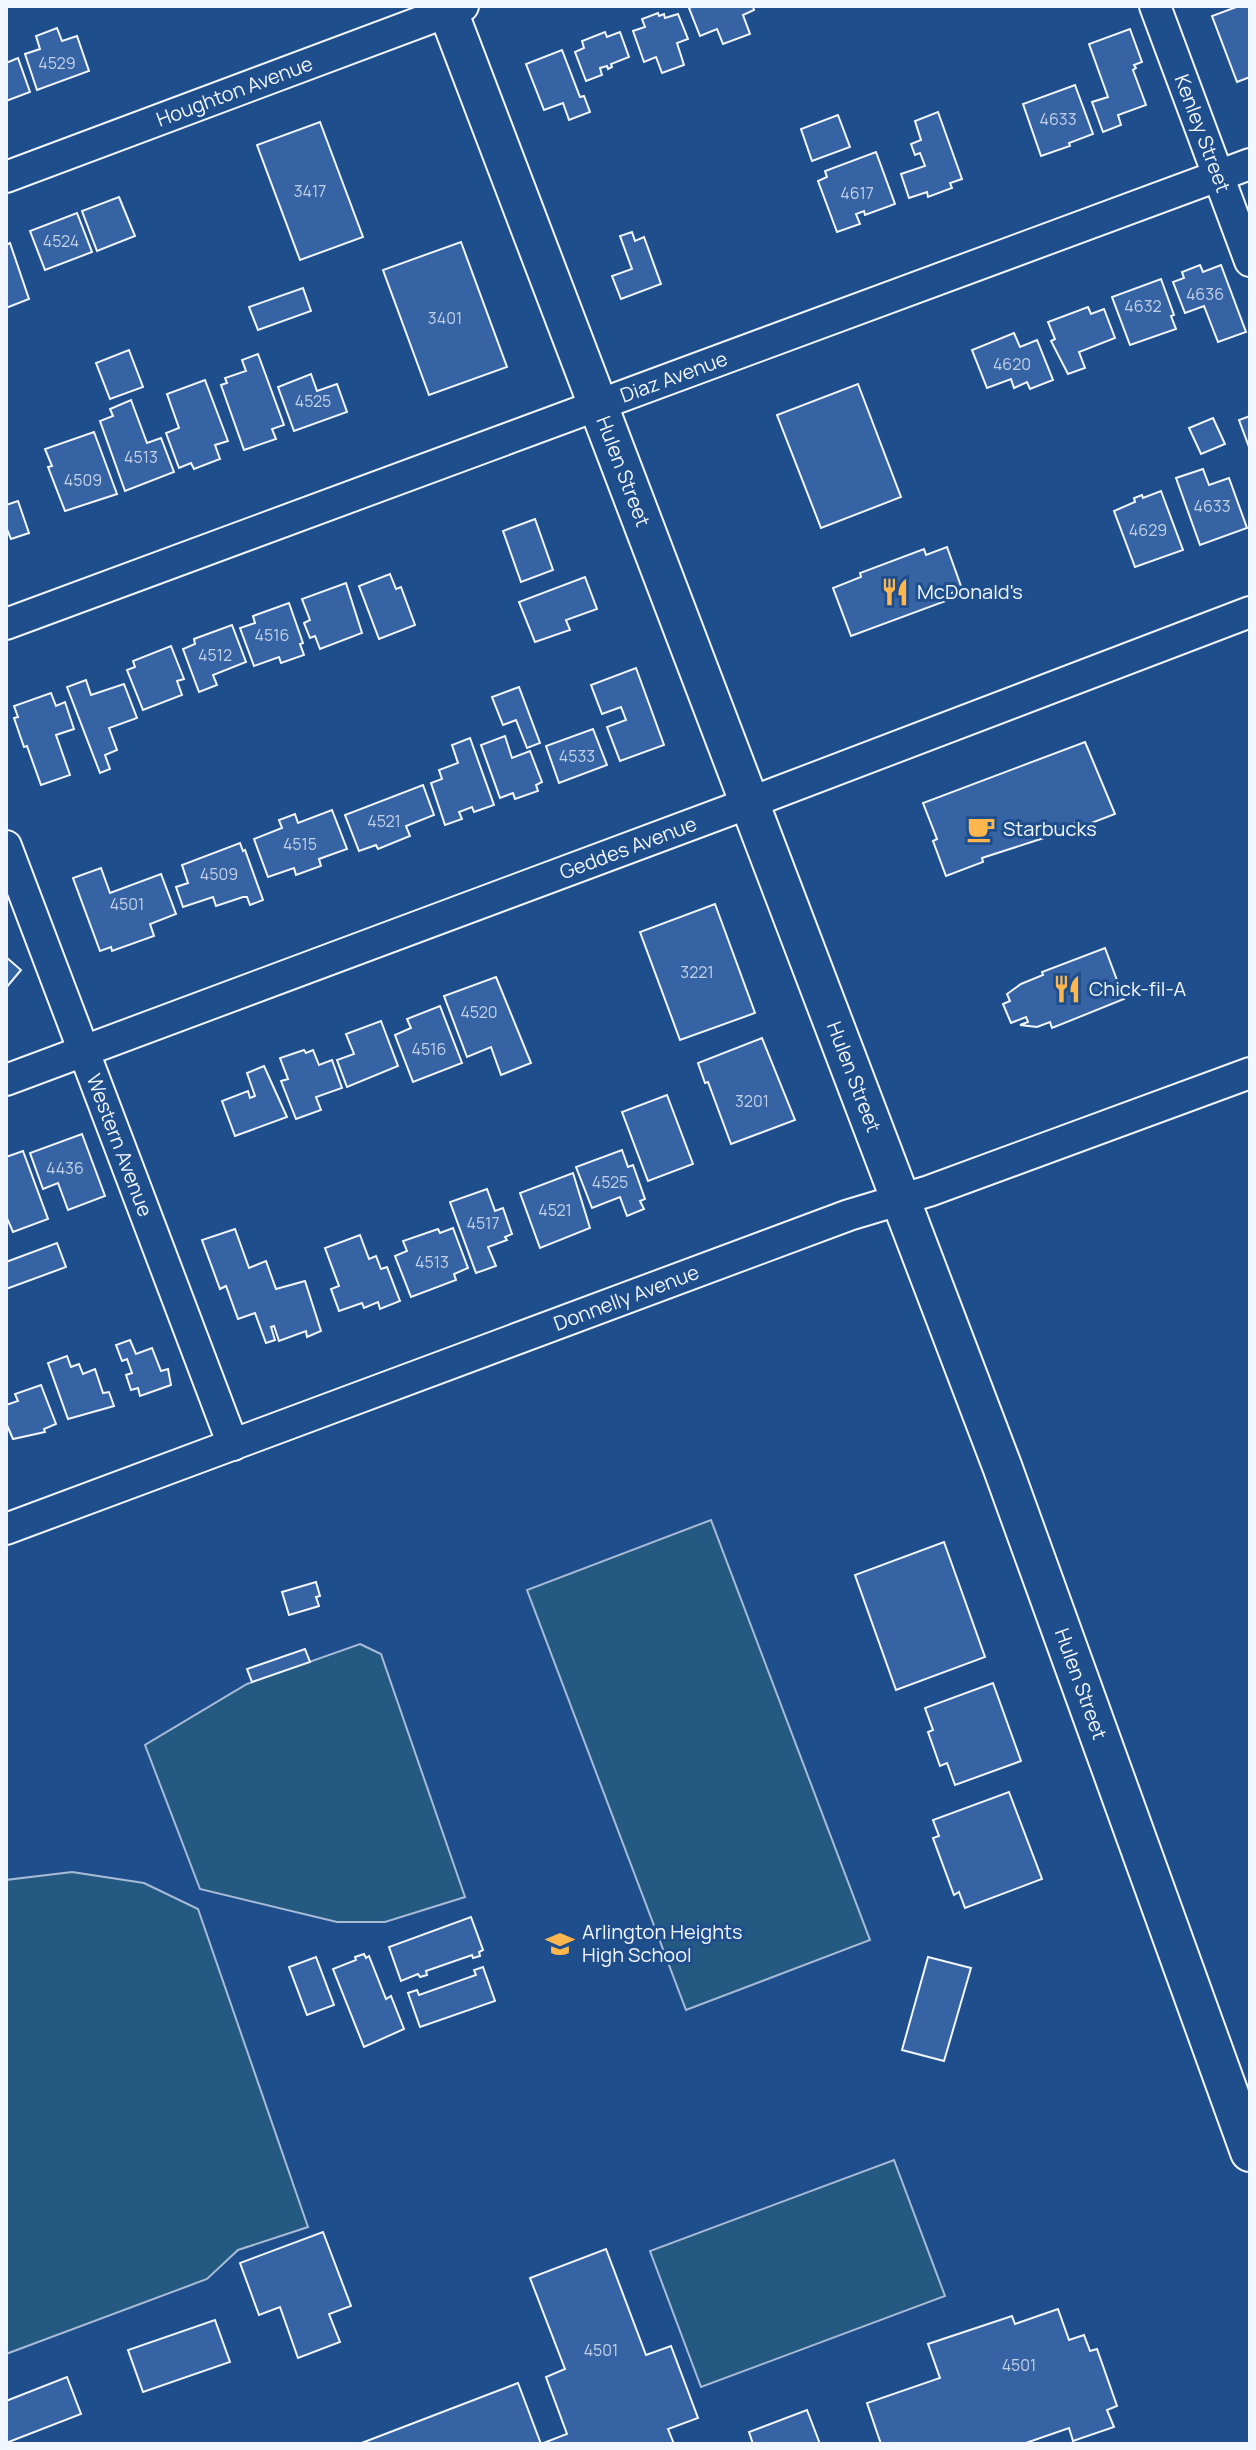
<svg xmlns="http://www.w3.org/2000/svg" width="1256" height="2450" font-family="Manrope,sans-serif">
<rect width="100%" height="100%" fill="#1f4e8c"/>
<!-- green -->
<g fill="#245a82" stroke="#a8bbd7" stroke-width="2">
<polygon points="711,1520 870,1940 686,2010 527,1590"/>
<polygon points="360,1644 381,1654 465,1897 385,1922 337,1922 200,1889 145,1745 247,1684"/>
<polygon points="72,1872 144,1883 198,1909 308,2227 238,2250 207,2279 6,2354 6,1880"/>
<polygon points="894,2160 945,2296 701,2387 650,2251"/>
</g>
<!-- building -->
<g fill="#3563a3" stroke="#f2f6ff" stroke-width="2">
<polygon points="694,6 753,6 754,10 743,15 750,34 723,44 717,29 700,36 689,8"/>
<polygon points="1239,6 1250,6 1250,77 1237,82 1212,16"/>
<polygon points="658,13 659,16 664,14 665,18 678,14 688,39 677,43 684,65 662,73 656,57 644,62 633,31 645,27 642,19"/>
<polygon points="57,28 62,41 77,36 89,71 37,90 25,54 40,49 36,36"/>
<polygon points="1130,29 1142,62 1134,65 1136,68 1133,70 1146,105 1118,115 1121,125 1103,132 1092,102 1108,97 1089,44"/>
<polygon points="605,32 607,37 620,32 629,57 611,64 612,67 608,69 607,66 600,68 602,75 586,81 575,52 584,48 582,41"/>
<polygon points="562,50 580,97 584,96 590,112 569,120 563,103 544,110 526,64"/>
<polygon points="18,58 30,92 6,101 6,63"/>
<polygon points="1075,85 1093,134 1069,143 1070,146 1041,156 1023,104"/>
<polygon points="938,112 962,179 950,183 952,188 928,197 927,192 909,198 901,174 925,166 920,153 915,155 911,144 921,140 915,121"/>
<polygon points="838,115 850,147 812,161 801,129"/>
<polygon points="320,122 363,237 300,260 257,145"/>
<polygon points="876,152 895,204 865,215 864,211 856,214 860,224 837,232 818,181 827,177 825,171"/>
<polygon points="119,197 135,236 97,251 82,211"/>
<polygon points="77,213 92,252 45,270 30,231"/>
<polygon points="632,232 635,241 644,237 661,284 621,299 612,276 632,269 620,236"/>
<polygon points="461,242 507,367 429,395 383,270"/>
<polygon points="10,243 29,299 6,308 6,245"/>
<polygon points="1200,265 1203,272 1221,265 1246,332 1218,342 1204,306 1185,313 1173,282 1184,278 1182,272"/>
<polygon points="1161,279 1174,315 1171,316 1176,329 1130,345 1112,297"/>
<polygon points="303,288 311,311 258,330 249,307"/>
<polygon points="1088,307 1091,314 1104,309 1115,338 1079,352 1085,368 1068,374 1051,341 1055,339 1048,322"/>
<polygon points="1014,333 1020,347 1037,340 1053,380 1030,389 1027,382 1014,388 1011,379 987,388 972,350"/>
<polygon points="129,350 143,387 110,399 96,363"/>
<polygon points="258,354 284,425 272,429 276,439 244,450 221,385 227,383 225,378 246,371 242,360"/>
<polygon points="311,374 317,391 337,384 347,412 294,431 278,387"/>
<polygon points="205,380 228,441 215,445 220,459 194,469 191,463 179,468 166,433 179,428 167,394"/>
<polygon points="858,384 901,497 821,528 777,415"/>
<polygon points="131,400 147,443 161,438 174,472 125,491 100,421 113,416 110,409"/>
<polygon points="1250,416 1250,447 1249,447 1239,420"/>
<polygon points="1213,418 1225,444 1201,454 1189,428"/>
<polygon points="94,432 117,494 65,511 48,467 52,466 45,449"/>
<polygon points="1203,469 1209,485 1229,478 1247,528 1200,545 1176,478"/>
<polygon points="1161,491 1183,550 1135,567 1114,511 1135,502 1134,498 1142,495 1143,498"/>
<polygon points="18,501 29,533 11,539 6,527 6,505"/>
<polygon points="535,519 553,570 521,582 503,531"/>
<polygon points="947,547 962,589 949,594 951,599 851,636 833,588 861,577 860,573 924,549 926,555"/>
<polygon points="390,574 396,589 401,587 415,625 379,639 359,586"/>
<polygon points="585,577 597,609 566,620 570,630 535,642 519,602"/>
<polygon points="346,583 362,633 320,649 315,636 310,638 304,623 310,620 302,599"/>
<polygon points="289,603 303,643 300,644 304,655 281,663 279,657 254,666 240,628 255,623 253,616"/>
<polygon points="232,625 246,662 213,675 217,685 199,692 183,649 195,644 194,639"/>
<polygon points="171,646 184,679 177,681 182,695 143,710 127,670 135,667 133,661"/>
<polygon points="636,668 664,745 620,761 607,727 626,720 621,707 602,714 591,685"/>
<polygon points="86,680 91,695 124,684 137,718 109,728 117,750 105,755 110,769 100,773 67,687"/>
<polygon points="519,687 540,743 527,748 516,720 503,725 492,697"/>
<polygon points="51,693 56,706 65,702 74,729 56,735 70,775 41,785 27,746 24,747 14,718 18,717 14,706"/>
<polygon points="593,729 607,765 559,783 546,746"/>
<polygon points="505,736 512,758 530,751 542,782 536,785 538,791 515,799 513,793 500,798 481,745"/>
<polygon points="470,738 494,805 474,812 472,807 459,812 462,819 445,825 431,783 442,779 439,770 458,763 452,745"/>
<polygon points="1085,742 1115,814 1081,827 1079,821 1049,833 1050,836 982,858 983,862 946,876 933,841 937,839 923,803"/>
<polygon points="423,785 434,815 406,826 410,836 378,849 376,845 359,851 345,815"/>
<polygon points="332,810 347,849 319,859 321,866 296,875 294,868 268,877 254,839 282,828 279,820 295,814 298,823"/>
<polygon points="240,843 243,851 245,850 263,900 250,905 247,897 243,897 216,906 213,897 183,907 176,887 188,883 182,865"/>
<polygon points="101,868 110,893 161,874 176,914 150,924 154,936 112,951 111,947 100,951 73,878"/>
<polygon points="715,904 755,1013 680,1040 640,932"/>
<polygon points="1105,948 1124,999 1052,1028 1050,1022 1037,1027 1020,1025 1028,1022 1026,1017 1011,1023 1003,1004 1010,1001 1007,994 1021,984 1043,975 1042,972"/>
<polygon points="6,957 21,970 6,988"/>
<polygon points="496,977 531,1063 501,1075 491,1047 467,1057 444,996"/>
<polygon points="440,1006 462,1063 413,1082 395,1035 411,1028 407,1019"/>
<polygon points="381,1021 398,1066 347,1087 337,1060 354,1054 346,1034"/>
<polygon points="762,1038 795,1120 731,1144 708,1082 705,1083 698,1063"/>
<polygon points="304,1050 306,1053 313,1050 319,1065 332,1060 342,1088 316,1097 321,1110 296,1119 281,1081 288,1079 280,1058"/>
<polygon points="264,1066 287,1117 235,1136 222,1101 248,1091 250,1098 255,1096 247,1073"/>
<polygon points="667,1095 693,1164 648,1181 622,1112"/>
<polygon points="82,1134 105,1196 68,1210 58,1183 43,1189 30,1153"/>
<polygon points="622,1150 628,1167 633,1165 645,1199 640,1201 644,1209 627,1216 620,1197 592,1208 576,1167"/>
<polygon points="23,1151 48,1219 13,1232 6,1216 6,1157"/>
<polygon points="573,1173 590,1228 540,1248 520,1193"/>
<polygon points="487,1189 495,1211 503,1208 512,1234 505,1237 507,1240 488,1247 496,1266 476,1273 450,1202"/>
<polygon points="453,1228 468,1268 454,1274 456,1280 411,1297 395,1256 407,1251 403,1241 438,1229 440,1233"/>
<polygon points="235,1229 249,1268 266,1261 276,1289 305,1281 321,1331 307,1337 306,1331 279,1341 274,1326 271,1327 275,1340 266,1343 255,1313 238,1319 226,1286 220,1289 202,1240"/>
<polygon points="360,1235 369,1259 376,1256 381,1269 387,1267 400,1301 380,1309 378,1302 364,1308 362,1303 339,1311 331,1289 339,1286 325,1248"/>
<polygon points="57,1243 66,1267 6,1289 6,1262"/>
<polygon points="130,1340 136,1354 152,1348 161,1371 168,1369 171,1385 140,1396 138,1388 131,1390 126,1375 132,1373 127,1359 122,1361 116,1345"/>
<polygon points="67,1356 71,1367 79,1364 83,1374 95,1369 103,1393 109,1392 114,1406 68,1419 48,1363"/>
<polygon points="41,1385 56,1424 44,1429 45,1432 13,1439 6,1423 6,1405 18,1401 15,1394"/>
<polygon points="944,1542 985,1657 896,1690 855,1575"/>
<polygon points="316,1582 320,1596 316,1597 319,1606 289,1615 282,1592"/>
<polygon points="305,1649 310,1662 252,1682 247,1669"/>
<polygon points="993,1683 1021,1761 955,1785 947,1763 940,1766 928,1732 933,1730 925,1708"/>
<polygon points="1009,1792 1042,1879 965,1908 959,1892 954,1895 933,1838 939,1836 933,1820"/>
<polygon points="471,1917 483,1950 479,1952 480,1956 473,1958 472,1955 426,1971 427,1975 420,1977 418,1974 401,1981 389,1947"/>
<polygon points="364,1954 366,1958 369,1956 386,1999 391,1996 404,2029 364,2047 333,1969 356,1960 355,1957"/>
<polygon points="316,1957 334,2005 307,2015 289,1967"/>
<polygon points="928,1957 971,1968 944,2061 902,2050"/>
<polygon points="483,1967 495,2001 420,2027 408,1993 417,1990 419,1995 476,1975 474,1970"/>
<polygon points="323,2232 351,2306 329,2314 340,2342 298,2358 280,2307 259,2315 240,2263"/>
<polygon points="606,2249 646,2355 671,2346 698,2418 668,2429 674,2444 359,2444 518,2383 541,2444 567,2434 546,2377 565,2369 530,2278"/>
<polygon points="1058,2309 1069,2340 1084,2335 1090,2351 1097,2349 1117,2406 1107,2410 1114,2427 1073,2441 1069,2428 1023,2444 881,2444 867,2403 940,2378 928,2344 1012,2316 1015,2324"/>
<polygon points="215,2320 230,2362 143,2392 128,2350"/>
<polygon points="67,2377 81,2414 6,2443 6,2401"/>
<polygon points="807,2410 820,2444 753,2444 749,2432"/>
</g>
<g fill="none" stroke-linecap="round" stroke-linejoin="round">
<defs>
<g id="minor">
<path id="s1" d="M1155,6L1250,261"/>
<path id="s2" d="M6,177L463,6"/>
<path id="s3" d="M6,624L1250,164"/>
<path id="s4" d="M6,846L233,1445"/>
<path id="s5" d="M6,1080L749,803L1250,612"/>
<path id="s6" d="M6,1529L849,1215L929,1191L1250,1073"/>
</g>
<g id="major">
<path id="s7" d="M446,6L1002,1466L1250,2152"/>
</g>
</defs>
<!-- minor casing -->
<use href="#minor" stroke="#f2f6ff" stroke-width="34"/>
<!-- major casing -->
<use href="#major" stroke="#f2f6ff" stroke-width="42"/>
<!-- minor -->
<use href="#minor" stroke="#1f4e8c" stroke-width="30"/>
<!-- major -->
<use href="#major" stroke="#1f4e8c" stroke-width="38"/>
</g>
<!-- icons -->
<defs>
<symbol id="restaurant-bare" viewBox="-9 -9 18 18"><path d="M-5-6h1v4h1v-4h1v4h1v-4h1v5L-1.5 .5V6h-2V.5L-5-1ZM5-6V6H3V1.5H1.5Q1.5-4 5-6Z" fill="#ffb74d" stroke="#1f4e8c" stroke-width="2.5" paint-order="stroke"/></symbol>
<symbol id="cafe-bare" viewBox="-9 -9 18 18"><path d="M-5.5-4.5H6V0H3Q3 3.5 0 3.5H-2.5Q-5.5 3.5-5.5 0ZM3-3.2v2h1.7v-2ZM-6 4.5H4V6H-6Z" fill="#ffb74d" stroke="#1f4e8c" stroke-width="2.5" paint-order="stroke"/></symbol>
<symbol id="school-bare" viewBox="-9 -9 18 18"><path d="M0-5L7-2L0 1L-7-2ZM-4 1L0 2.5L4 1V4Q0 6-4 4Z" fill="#ffb74d" stroke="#1f4e8c" stroke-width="2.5" paint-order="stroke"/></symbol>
</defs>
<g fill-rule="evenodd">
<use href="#restaurant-bare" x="875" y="572" width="40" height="40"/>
<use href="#cafe-bare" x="961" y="809" width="40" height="40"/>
<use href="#restaurant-bare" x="1047" y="969" width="40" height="40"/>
<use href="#school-bare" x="540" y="1924" width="40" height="40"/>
</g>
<g text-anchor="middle" stroke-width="6" stroke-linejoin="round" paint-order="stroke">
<!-- number labels -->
<g font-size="16" fill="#c3d1e8">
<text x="57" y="69">4529</text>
<text x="1058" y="125">4633</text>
<text x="310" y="197">3417</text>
<text x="857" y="199">4617</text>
<text x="61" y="247">4524</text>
<text x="1205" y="300">4636</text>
<text x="1143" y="312">4632</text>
<text x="445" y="324">3401</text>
<text x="1012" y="370">4620</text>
<text x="313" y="407">4525</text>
<text x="141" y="463">4513</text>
<text x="83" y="486">4509</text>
<text x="1212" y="512">4633</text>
<text x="1148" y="536">4629</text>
<text x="272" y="641">4516</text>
<text x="215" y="661">4512</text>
<text x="577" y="762">4533</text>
<text x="384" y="827">4521</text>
<text x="300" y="850">4515</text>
<text x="219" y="880">4509</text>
<text x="127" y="910">4501</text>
<text x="697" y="978">3221</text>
<text x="479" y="1018">4520</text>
<text x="429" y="1055">4516</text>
<text x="752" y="1107">3201</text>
<text x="65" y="1174">4436</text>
<text x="610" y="1188">4525</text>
<text x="555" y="1216">4521</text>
<text x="483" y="1229">4517</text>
<text x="432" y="1268">4513</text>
<text x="601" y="2356">4501</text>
<text x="1019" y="2371">4501</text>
</g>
<!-- street labels -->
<g font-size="20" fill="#f2f6ff" stroke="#1f4e8c">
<text dy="7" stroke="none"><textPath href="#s2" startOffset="244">Houghton Avenue</textPath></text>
<text dy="7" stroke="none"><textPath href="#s1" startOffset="136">Kenley Street</textPath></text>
<text dy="7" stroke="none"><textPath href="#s3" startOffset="712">Diaz Avenue</textPath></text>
<text dy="7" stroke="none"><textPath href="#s7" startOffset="498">Hulen Street</textPath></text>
<text dy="7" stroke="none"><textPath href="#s5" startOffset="664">Geddes Avenue</textPath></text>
<text dy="7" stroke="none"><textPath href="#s7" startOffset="1146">Hulen Street</textPath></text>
<text dy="7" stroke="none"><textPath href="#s4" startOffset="320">Western Avenue</textPath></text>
<text dy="7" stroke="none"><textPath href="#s6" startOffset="662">Donnelly Avenue</textPath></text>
<text dy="7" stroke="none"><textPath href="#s7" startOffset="1794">Hulen Street</textPath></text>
</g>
<!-- poi labels -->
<g font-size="20" fill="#f2f6ff" stroke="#1f4e8c" text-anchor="start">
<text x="917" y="599">McDonald's</text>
<text x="1003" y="836">Starbucks</text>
<text x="1089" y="996">Chick-fil-A</text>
<text x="582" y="1939">Arlington Heights<tspan x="582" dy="23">High School</tspan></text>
</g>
</g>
<!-- border -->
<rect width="1256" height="2450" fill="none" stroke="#f2f6ff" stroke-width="16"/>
</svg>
